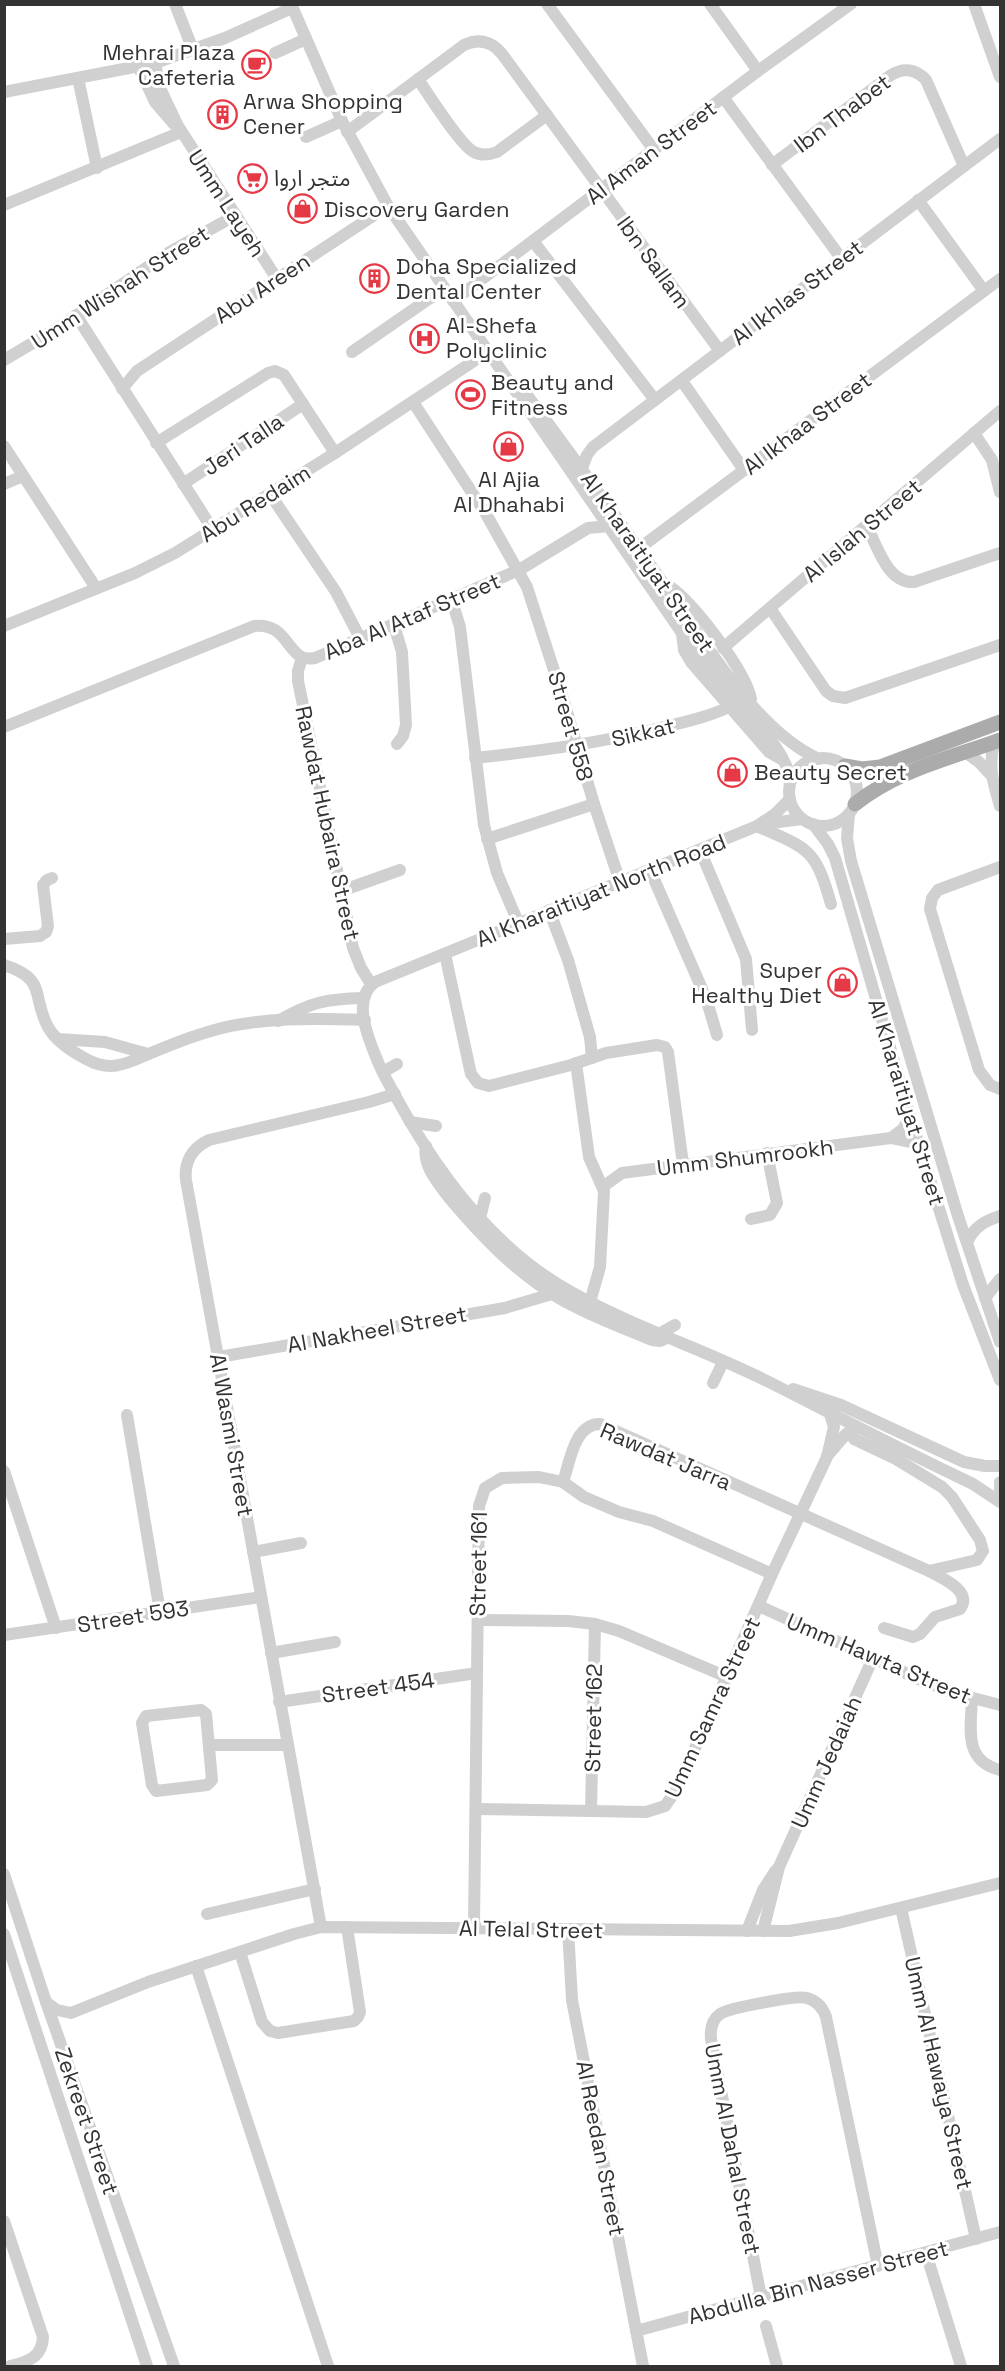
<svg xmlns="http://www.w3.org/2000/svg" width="1005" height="2371" font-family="'Space Grotesk','Noto Sans Arabic',sans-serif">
<rect width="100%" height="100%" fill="#fff"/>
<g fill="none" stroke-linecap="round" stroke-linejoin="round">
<!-- minor -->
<g stroke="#d0d0d0" stroke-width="12">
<polyline points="175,4 193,50"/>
<path d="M291,4L342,121L388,206L682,633C698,654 714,675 731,695C753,722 784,746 791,781"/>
<polyline points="547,4 654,150"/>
<polyline points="710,4 758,71"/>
<polyline points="974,4 1000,77"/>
<polyline points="275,53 306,39"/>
<polyline points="155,63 160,88 178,126 277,279"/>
<polyline points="138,66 155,102 174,124"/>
<polyline points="78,78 97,168"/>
<path d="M418,79C428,94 461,146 474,152C481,156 489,155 497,152L547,115"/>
<polyline points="4,92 155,63 225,38 292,8"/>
<polyline points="723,97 841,258"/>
<path d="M347,132L464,45C479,38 492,41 502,54L720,351"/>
<polyline points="306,137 342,121"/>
<path d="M772,165L891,75C904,67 916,69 926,80L964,166"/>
<polyline points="918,200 984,291"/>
<polyline points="4,205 181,132"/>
<polyline points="533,241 655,400"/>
<polyline points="453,301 758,71 851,4"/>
<polyline points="76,315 213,530"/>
<polyline points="352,352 443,289"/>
<polyline points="4,360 58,328 168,253 236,215"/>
<polyline points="682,381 744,470"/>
<polyline points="122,389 137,371 388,206"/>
<path d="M527,395C573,456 617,518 661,580C701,636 755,731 819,759"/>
<polyline points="413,402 486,514 527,587 562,695 594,804 620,882"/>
<polyline points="974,433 992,460 1000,492"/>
<polyline points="156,443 268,373 275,371 284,375 335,453"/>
<polyline points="4,446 96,588"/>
<polyline points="582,468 587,455 593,447 1000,139"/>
<polyline points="4,484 23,476"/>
<polyline points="183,484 303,404"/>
<polyline points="270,494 336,592 360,638"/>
<path d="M867,527C878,547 887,583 914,582L1000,553"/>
<polyline points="633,553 1000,279"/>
<path d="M669,586C693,602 746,671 751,699"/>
<polyline points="452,601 460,627 484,825 497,873 518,922"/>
<polyline points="770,608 826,691 833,696 845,698 1000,645"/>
<polyline points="394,625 402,652 406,725 403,736 397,744"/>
<polyline points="4,626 135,573 175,553 335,453 489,351"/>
<polyline points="682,634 684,650 691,662 769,752 783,760"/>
<polyline points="723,648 1000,411"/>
<polyline points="302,658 298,671 298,681 353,948 361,968 371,984"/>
<path d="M4,727L254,626C291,622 286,664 315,658L519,570L588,528L610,526"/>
<path d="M994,743C988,768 993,782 1000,806"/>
<polyline points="965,752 979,762 990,774"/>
<path d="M475,758C539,751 601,743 664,727C690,721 714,715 738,703"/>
<circle cx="823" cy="792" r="34"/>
<path d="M790,799L775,814L757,826L375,982C352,999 367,1035 376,1057C381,1071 389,1084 396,1097C438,1174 495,1251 573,1293C636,1328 706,1350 771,1383C838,1417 905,1452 973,1484L1000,1502"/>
<polyline points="849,814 847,838 851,861 958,1216 1000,1342"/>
<polyline points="764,824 802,819"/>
<polyline points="813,824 828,844 835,858 910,1116 963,1285 1000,1380"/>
<path d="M757,826C808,849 815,847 831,904"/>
<polyline points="487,839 594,804"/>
<polyline points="700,850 746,959 752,1030"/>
<polyline points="1000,867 938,890 932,898 930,909 979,1070 990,1085 1000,1089"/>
<polyline points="650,870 706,998 717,1035"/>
<polyline points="341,891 400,870"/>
<polyline points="549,910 568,960 590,1037 592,1058"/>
<polyline points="4,939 40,936 46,932 48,926 43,885 47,880 52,878"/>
<polyline points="445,954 471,1074 478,1083 489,1086 571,1065 606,1053 657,1045 665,1047 668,1052 683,1164"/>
<path d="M4,965C48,979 31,996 48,1027C55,1040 73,1052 86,1059C111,1073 128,1063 151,1053C170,1045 190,1037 211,1031C258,1017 315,1018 365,1020"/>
<path d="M278,1021C311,1002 326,999 363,998"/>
<polyline points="58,1039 105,1042 148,1054"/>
<polyline points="576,1063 589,1157 604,1191 600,1267 590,1302"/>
<polyline points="383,1072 397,1064"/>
<polyline points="410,1122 436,1126"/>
<polyline points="891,1138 903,1129 910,1116"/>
<path d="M426,1146C422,1166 439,1184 450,1199C482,1237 516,1272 559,1298C588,1315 621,1327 652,1340L660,1341L667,1338"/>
<polyline points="604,1186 622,1173 891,1138 919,1144"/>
<polyline points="480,1218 485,1198"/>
<polyline points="751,1219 770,1215 777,1203 767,1153"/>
<path d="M967,1242C975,1226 985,1221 1000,1216"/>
<polyline points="985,1298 1000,1279"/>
<polyline points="659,1334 675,1325"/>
<polyline points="219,1357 505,1308 552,1294"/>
<polyline points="713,1383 723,1362"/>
<polyline points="793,1389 841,1405 964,1462 985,1466 1000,1466"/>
<polyline points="127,1415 160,1612"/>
<polyline points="854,1439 896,1459 942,1487 952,1497 980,1540 983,1551 977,1560 929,1571"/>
<polyline points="827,1456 846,1434 857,1427"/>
<polyline points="4,1471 56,1628"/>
<path d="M563,1482C570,1462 574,1424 600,1424L929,1571C942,1578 973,1591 960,1609L935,1617L920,1634L913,1637L884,1628"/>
<polyline points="1000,1482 1000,1500"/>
<polyline points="253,1552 301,1543"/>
<polyline points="759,1606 923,1681 954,1693 1000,1705"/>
<polyline points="478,1620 568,1621 595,1624 619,1631 727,1677"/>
<polyline points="4,1635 261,1597"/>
<polyline points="271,1653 335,1642"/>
<path d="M972,1698C971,1728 963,1761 1000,1770"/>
<polyline points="279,1702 477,1673"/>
<polygon points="201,1710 206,1714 212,1780 207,1785 156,1791 152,1785 142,1723 146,1716"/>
<polyline points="210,1745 287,1745"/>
<polyline points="476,1809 646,1812 665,1806 677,1789 772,1574 827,1457 834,1427 830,1414"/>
<polyline points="591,1811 595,1624"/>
<polyline points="4,1874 46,2002 174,2366"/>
<polyline points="901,1908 976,2239"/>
<polyline points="207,1914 315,1889"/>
<path d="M321,1927L186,1180C184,1162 192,1148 209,1140L369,1102L395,1094"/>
<polyline points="474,1928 479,1506 485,1488 502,1478 539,1477 563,1482 584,1497 619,1512 653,1521 772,1574"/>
<polyline points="568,1929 572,2000 643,2366"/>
<polyline points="747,1931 763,1890 776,1870"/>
<polyline points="763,1931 779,1867 873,1658"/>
<polyline points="4,1934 147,2366"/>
<polyline points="240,1952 262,2022 270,2031 278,2033 354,2021 358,2017 360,2012 347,1927"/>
<polyline points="196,1966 328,2366"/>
<polyline points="46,2002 57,2010 71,2013 148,1982 294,1934 321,1927 789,1931 838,1923 1000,1883"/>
<path d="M4,2221L43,2337C42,2358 27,2362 10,2366"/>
<polyline points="926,2253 961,2366"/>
<path d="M761,2297L711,2039C710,2030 712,2020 720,2014C729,2008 797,1995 807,1998C817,2001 823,2008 826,2017L878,2266"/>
<polyline points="766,2326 777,2366"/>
<polyline points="636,2331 1000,2232"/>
</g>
<!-- major -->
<g stroke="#ababab" stroke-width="15">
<polyline points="845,766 862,769 880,767 1000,722"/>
<path d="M855,804C897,770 951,758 1000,740"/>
</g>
</g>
<!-- icons -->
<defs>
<symbol id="cafe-ring" viewBox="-11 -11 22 22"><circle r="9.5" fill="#fff" stroke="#e63946" stroke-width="1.5"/><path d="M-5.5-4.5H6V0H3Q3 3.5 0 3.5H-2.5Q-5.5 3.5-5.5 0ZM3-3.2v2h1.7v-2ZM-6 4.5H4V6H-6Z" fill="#e63946"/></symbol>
<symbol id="building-ring" viewBox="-11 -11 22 22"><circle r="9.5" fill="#fff" stroke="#e63946" stroke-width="1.5"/><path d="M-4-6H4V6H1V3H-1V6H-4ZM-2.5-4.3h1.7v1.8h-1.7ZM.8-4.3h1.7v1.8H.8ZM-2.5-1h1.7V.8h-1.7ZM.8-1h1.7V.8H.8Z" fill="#e63946"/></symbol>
<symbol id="supermarket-ring" viewBox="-11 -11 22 22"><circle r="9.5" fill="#fff" stroke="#e63946" stroke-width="1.5"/><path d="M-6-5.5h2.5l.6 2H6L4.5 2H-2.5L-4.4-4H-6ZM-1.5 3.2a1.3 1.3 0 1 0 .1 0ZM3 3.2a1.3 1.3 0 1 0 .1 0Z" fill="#e63946"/></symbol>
<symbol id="shop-ring" viewBox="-11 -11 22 22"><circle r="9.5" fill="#fff" stroke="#e63946" stroke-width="1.5"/><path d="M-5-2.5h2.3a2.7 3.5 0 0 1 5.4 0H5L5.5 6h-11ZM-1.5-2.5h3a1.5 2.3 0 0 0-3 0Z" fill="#e63946"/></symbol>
<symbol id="hospital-ring" viewBox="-11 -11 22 22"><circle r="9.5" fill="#fff" stroke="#e63946" stroke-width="1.5"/><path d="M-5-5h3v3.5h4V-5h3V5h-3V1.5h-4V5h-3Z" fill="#e63946"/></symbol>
<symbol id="stadium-ring" viewBox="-11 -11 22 22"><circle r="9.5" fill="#fff" stroke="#e63946" stroke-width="1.5"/><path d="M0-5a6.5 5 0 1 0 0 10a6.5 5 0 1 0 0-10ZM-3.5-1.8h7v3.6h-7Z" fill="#e63946"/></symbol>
</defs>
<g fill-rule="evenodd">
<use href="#cafe-ring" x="240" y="48" width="33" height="33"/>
<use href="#building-ring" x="206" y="98" width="33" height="33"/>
<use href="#supermarket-ring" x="236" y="162" width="33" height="33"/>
<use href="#shop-ring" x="286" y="192" width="33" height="33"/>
<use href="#building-ring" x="358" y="262" width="33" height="33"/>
<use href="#hospital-ring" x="408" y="322" width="33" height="33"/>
<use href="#stadium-ring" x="454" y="378" width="33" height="33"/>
<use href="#shop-ring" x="492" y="430" width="33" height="33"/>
<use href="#shop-ring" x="716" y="756" width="33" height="33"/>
<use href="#shop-ring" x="826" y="966" width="33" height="33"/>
</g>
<g text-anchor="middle" stroke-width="6" stroke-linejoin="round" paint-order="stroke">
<!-- poi labels -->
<g font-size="22" fill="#333" stroke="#fff" text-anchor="start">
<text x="235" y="60" text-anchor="end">Mehrai Plaza<tspan x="235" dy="25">Cafeteria</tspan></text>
<text x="243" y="109">Arwa Shopping<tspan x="243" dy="25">Cener</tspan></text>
<text x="274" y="186">متجر اروا</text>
<text x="324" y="217">Discovery Garden</text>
<text x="396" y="274">Doha Specialized<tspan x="396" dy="25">Dental Center</tspan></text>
<text x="446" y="333">Al-Shefa<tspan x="446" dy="25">Polyclinic</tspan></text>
<text x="491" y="390">Beauty and<tspan x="491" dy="25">Fitness</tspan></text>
<text x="509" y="487" text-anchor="middle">Al Ajia<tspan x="509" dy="25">Al Dhahabi</tspan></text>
<text x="754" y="780">Beauty Secret</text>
<text x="822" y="978" text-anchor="end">Super<tspan x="822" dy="25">Healthy Diet</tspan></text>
</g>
<!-- street labels -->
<g font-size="22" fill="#333" stroke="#fff">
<text transform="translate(842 113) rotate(-37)" y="8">Ibn Thabet</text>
<text transform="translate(651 152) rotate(-37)" y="8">Al Aman Street</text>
<text transform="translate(227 203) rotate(57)" y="8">Umm Layeh</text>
<text transform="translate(654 262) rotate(54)" y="8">Ibn Sallam</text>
<text transform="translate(120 287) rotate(-33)" y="8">Umm Wishah Street</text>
<text transform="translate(262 288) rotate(-33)" y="8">Abu Areen</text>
<text transform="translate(797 292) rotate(-37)" y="8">Al Ikhlas Street</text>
<text transform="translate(807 423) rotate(-37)" y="8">Al Ikhaa Street</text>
<text transform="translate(243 444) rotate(-34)" y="8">Jeri Talla</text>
<text transform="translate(255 503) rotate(-32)" y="8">Abu Redaim</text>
<text transform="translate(862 530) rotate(-40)" y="8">Al Islah Street</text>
<text transform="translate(648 562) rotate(55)" y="8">Al Kharaitiyat Street</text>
<text transform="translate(412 616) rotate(-23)" y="8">Aba Al Ataf Street</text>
<text transform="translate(571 726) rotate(74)" y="8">Street 558</text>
<text transform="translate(643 732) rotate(-13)" y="8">Sikkat</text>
<text transform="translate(328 823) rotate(78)" y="8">Rawdat Hubaira Street</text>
<text transform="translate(601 890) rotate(-22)" y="8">Al Kharaitiyat North Road</text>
<text transform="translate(907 1102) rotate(73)" y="8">Al Kharaitiyat Street</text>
<text transform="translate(745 1157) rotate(-7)" y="8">Umm Shumrookh</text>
<text transform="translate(377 1329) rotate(-10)" y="8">Al Nakheel Street</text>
<text transform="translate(232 1435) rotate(80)" y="8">Al Wasmi Street</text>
<text transform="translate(666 1456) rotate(23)" y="8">Rawdat Jarra</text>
<text transform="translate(478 1564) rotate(-89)" y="8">Street 161</text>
<text transform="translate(133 1616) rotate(-9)" y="8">Street 593</text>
<text transform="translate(879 1658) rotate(23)" y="8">Umm Hawta Street</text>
<text transform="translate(378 1687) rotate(-8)" y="8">Street 454</text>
<text transform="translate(712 1707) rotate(-65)" y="8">Umm Samra Street</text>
<text transform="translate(593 1718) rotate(-89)" y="8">Street 162</text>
<text transform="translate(826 1762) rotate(-66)" y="8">Umm Jedaiah</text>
<text transform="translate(531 1929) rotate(1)" y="8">Al Telal Street</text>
<text transform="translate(939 2073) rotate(77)" y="8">Umm Al Hawaya Street</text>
<text transform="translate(87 2121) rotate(71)" y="8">Zekreet Street</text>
<text transform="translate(601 2148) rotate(79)" y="8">Al Reedan Street</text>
<text transform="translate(733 2149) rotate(79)" y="8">Umm Al Dahal Street</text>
<text transform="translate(818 2282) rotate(-15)" y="8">Abdulla Bin Nasser Street</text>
</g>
</g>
<!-- border -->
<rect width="1005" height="2371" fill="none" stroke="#333333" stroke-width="12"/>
</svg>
